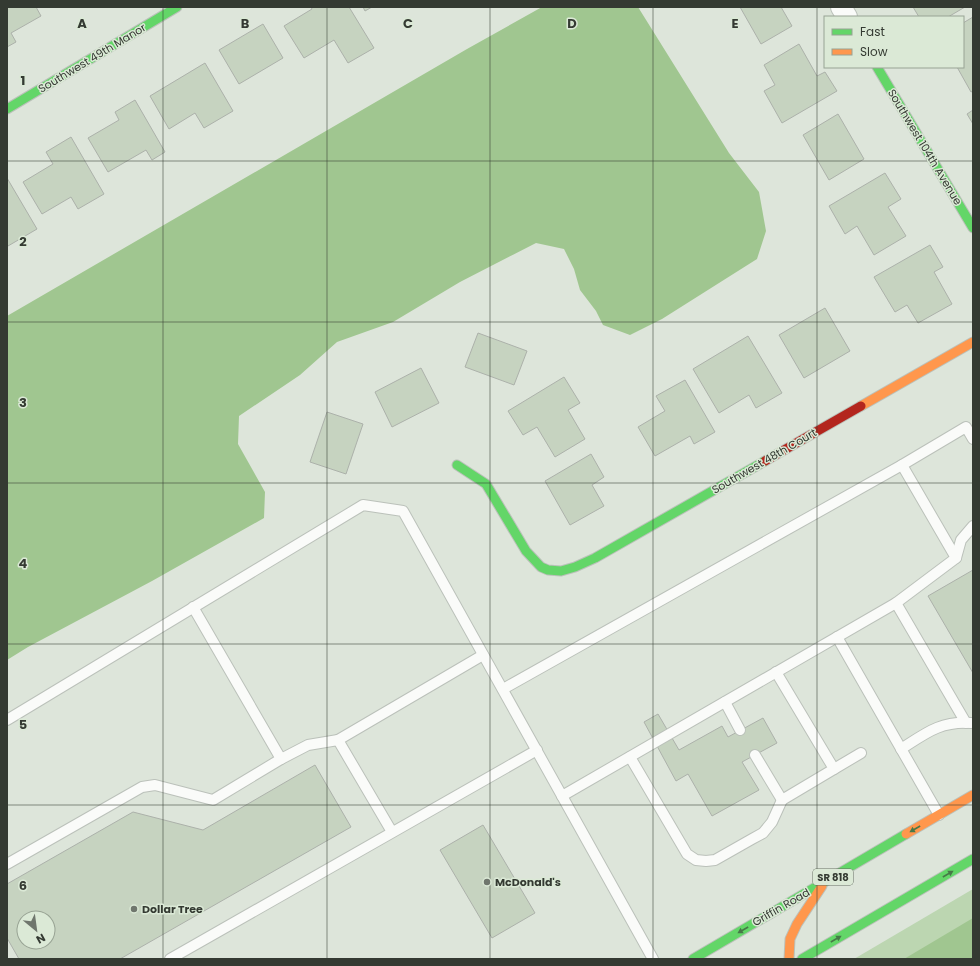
<svg xmlns="http://www.w3.org/2000/svg" width="980" height="966" font-family="Poppins,sans-serif">
<rect width="100%" height="100%" fill="#dde5da"/>
<!-- green -->
<polygon fill="#bcd6b1" points="973,889 973,959 854,959"/>
<!-- water -->
<g fill="#a0c690">
<polygon points="542,7 638,7 729,153 759,192 766,231 757,259 662,319 630,335 603,325 596,311 580,290 574,269 564,249 536,243 460,282 393,322 337,342 300,375 239,416 238,444 265,492 264,518 152,581 28,647 7,660 7,316 467,49"/>
<polygon points="973,918 973,959 904,959"/>
</g>
<!-- building -->
<g fill="#c6d3c0" stroke="#acb1aa" fill-rule="evenodd">
<polygon points="7,7 36,7 41,16 11,33 16,42 7,47"/>
<polygon points="311,7 349,7 374,48 348,63 334,40 304,58 284,26 312,9"/>
<polygon points="363,7 372,7 365,11"/>
<polygon points="740,7 781,7 792,26 761,44"/>
<polygon points="913,7 965,7 948,17 919,17"/>
<polygon points="973,17 973,91 971,92 957,67 963,67 963,23"/>
<polygon points="263,24 283,58 239,84 219,50"/>
<polygon points="799,44 817,76 825,72 837,91 782,123 764,91 775,85 764,65"/>
<polygon points="205,63 233,111 204,128 195,113 169,129 150,96"/>
<polygon points="135,100 165,152 152,160 146,150 108,172 88,138 119,120 115,112"/>
<polygon points="973,110 973,124 967,114"/>
<polygon points="838,114 864,159 829,180 803,135"/>
<polygon points="71,137 104,194 78,209 71,197 42,214 23,182 53,164 46,152"/>
<polygon points="885,173 901,199 888,207 906,236 874,255 857,226 845,234 829,206"/>
<polygon points="7,178 37,229 8,246 7,244"/>
<polygon points="930,245 943,267 934,272 952,304 918,323 907,305 895,312 874,277"/>
<polygon points="825,308 850,351 804,378 779,335"/>
<polygon points="478,333 527,351 514,385 465,367"/>
<polygon points="748,336 782,393 756,408 749,395 719,413 693,369"/>
<polygon points="421,368 439,403 392,427 375,392"/>
<polygon points="564,377 580,403 568,410 585,439 555,457 537,427 523,435 508,411"/>
<polygon points="685,380 715,432 694,444 690,436 655,456 638,427 665,411 656,396"/>
<polygon points="327,412 363,424 346,474 310,462"/>
<polygon points="591,454 604,477 592,485 604,506 570,525 545,481"/>
<polygon points="973,570 973,673 928,596"/>
<polygon points="658,714 679,750 722,726 728,737 763,718 777,743 742,762 759,790 712,816 688,774 676,781 644,722"/>
<path d="M315,765L351,827L120,959H19L7,938V884L133,812L203,830ZM24,918H48V942H24Z"/>
<polygon points="483,825 535,913 492,938 440,850"/>
</g>
<g fill="none" stroke-linecap="round" stroke-linejoin="round">
<defs>
<g id="lane">
<polyline points="902,465 966,427 973,439"/>
<polyline points="956,558 961,540 973,526"/>
<polyline points="896,603 966,723"/>
<polyline points="193,607 281,759 308,745 338,740"/>
<polyline points="837,637 939,815"/>
<polyline points="503,689 902,465 956,558 896,603 562,796"/>
<polyline points="725,702 740,730"/>
<polyline points="7,720 363,505 403,511 653,959"/>
<path d="M901,749C926,733 940,721 971,723"/>
<polyline points="755,755 782,800"/>
<polyline points="630,757 687,854 696,860 706,861 715,860 752,839 763,833 772,822 782,800 834,769 776,672"/>
<polyline points="834,769 861,753"/>
<polyline points="392,832 338,740 483,655"/>
<polyline points="7,864 142,787 155,785 213,800 281,759"/>
<polyline points="170,959 537,750"/>
</g>
<polyline id="street" points="841,7 847,17"/>
<g id="fast">
<polyline points="877,67 973,228"/>
<polyline points="7,109 177,7"/>
<polyline points="457,465 486,484 526,551 541,567 548,570 561,571 575,567 595,558 765,461"/>
<polyline points="693,959 906,834"/>
<polyline points="802,959 973,859"/>
</g>
<g id="slow">
<polyline points="861,406 973,342"/>
<polyline points="906,834 973,795"/>
<polyline points="789,959 790,939 797,924 822,886"/>
</g>
<polyline id="jam" points="765,461 861,406"/>
</defs>
<!-- lane casing -->
<use href="#lane" stroke="#bbc1ba" stroke-width="12"/>
<!-- street casing -->
<use href="#street" stroke="#bbc1ba" stroke-width="22"/>
<!-- fast casing -->
<use href="#fast" stroke="#bbc1ba" stroke-width="11"/>
<!-- slow casing -->
<use href="#slow" stroke="#bbc1ba" stroke-width="11"/>
<!-- jam casing -->
<use href="#jam" stroke="#bbc1ba" stroke-width="11"/>
<!-- lane -->
<use href="#lane" stroke="#fafbf9" stroke-width="10"/>
<!-- street -->
<use href="#street" stroke="#fafbf9" stroke-width="20"/>
<!-- fast -->
<use href="#fast" stroke="#63d668" stroke-width="9"/>
<!-- slow -->
<use href="#slow" stroke="#ff974d" stroke-width="9"/>
<!-- jam -->
<use href="#jam" stroke="#b3261e" stroke-width="9"/>
</g>
<!-- one-way arrows -->
<defs><path id="oneway-solid" d="M-6-.8H1V-3.2L6.5 0L1 3.2V.8H-6Z"/></defs>
<g fill="#477848">
<use href="#oneway-solid" transform="translate(915 829) rotate(150)"/>
<use href="#oneway-solid" transform="translate(948 874) rotate(-30)"/>
<use href="#oneway-solid" transform="translate(743 930) rotate(150)"/>
<use href="#oneway-solid" transform="translate(836 939) rotate(-30)"/>
</g>
<!-- grid -->
<path fill="none" stroke="#343a32" stroke-width="1" stroke-opacity="0.55" d="M163,7V959M327,7V959M490,7V959M653,7V959M817,7V959M7,161H973M7,322H973M7,483H973M7,644H973M7,805H973"/>
<!-- markers -->
<g fill="#6f766d" stroke="#dbe9d6" stroke-width="1.5">
<circle cx="487" cy="882" r="4"/>
<circle cx="134" cy="909" r="4"/>
</g>
<g text-anchor="middle" stroke-width="3" stroke-linejoin="round" paint-order="stroke">
<!-- shield labels -->
<rect fill="#dbe9d6" stroke="#666e63" stroke-width="1" x="813" y="869" width="40" height="16" rx="3"/>
<g font-size="10" font-weight="bold" fill="#343a32">
<text x="833" y="881">SR 818</text>
</g>
<!-- street labels -->
<g font-size="11" fill="#343a32" stroke="#dbe9d6">
<text transform="translate(92 58) rotate(-31)" y="4">Southwest 49th Manor</text>
<text transform="translate(925 147) rotate(59)" y="4">Southwest 104th Avenue</text>
<text transform="translate(764 461) rotate(-30)" y="4">Southwest 48th Court</text>
<text transform="translate(781 907) rotate(-30)" y="4">Griffin Road</text>
</g>
<!-- poi labels -->
<g font-size="11" font-weight="bold" fill="#343a32" stroke="#dbe9d6" text-anchor="start">
<text x="495" y="886">McDonald's</text>
<text x="142" y="913">Dollar Tree</text>
</g>
</g>
<g font-size="13" text-anchor="middle" font-weight="bold" fill="#343a32" stroke="#dbe9d6" stroke-width="3" stroke-linejoin="round" paint-order="stroke">
<text x="82" y="28">A</text>
<text x="245" y="28">B</text>
<text x="408" y="28">C</text>
<text x="572" y="28">D</text>
<text x="735" y="28">E</text>
<text x="23" y="85">1</text>
<text x="23" y="246">2</text>
<text x="23" y="407">3</text>
<text x="23" y="568">4</text>
<text x="23" y="729">5</text>
<text x="23" y="890">6</text>
</g>
<!-- border -->
<rect width="980" height="966" fill="none" stroke="#343a32" stroke-width="16"/>
<!-- legend -->
<rect x="824" y="16" width="140" height="52" fill="#dbe9d6" stroke="#98a394"/>
<rect x="832" y="29" width="20" height="6" fill="#63d668" stroke="#98a394"/>
<text x="860" y="36" font-size="12" fill="#343a32">Fast</text>
<rect x="832" y="49" width="20" height="6" fill="#ff974d" stroke="#98a394"/>
<text x="860" y="56" font-size="12" fill="#343a32">Slow</text>
<!-- north arrow -->
<g transform="translate(36 930) rotate(151)"><circle r="19" fill="#dbe9d6" stroke="#98a394"/>
<path d="M0-3L7 15L0 10L-7 15Z" fill="#6f766d"/>
<text y="-6" font-size="11" font-weight="bold" text-anchor="middle" fill="#343a32">N</text>
</g>
</svg>
